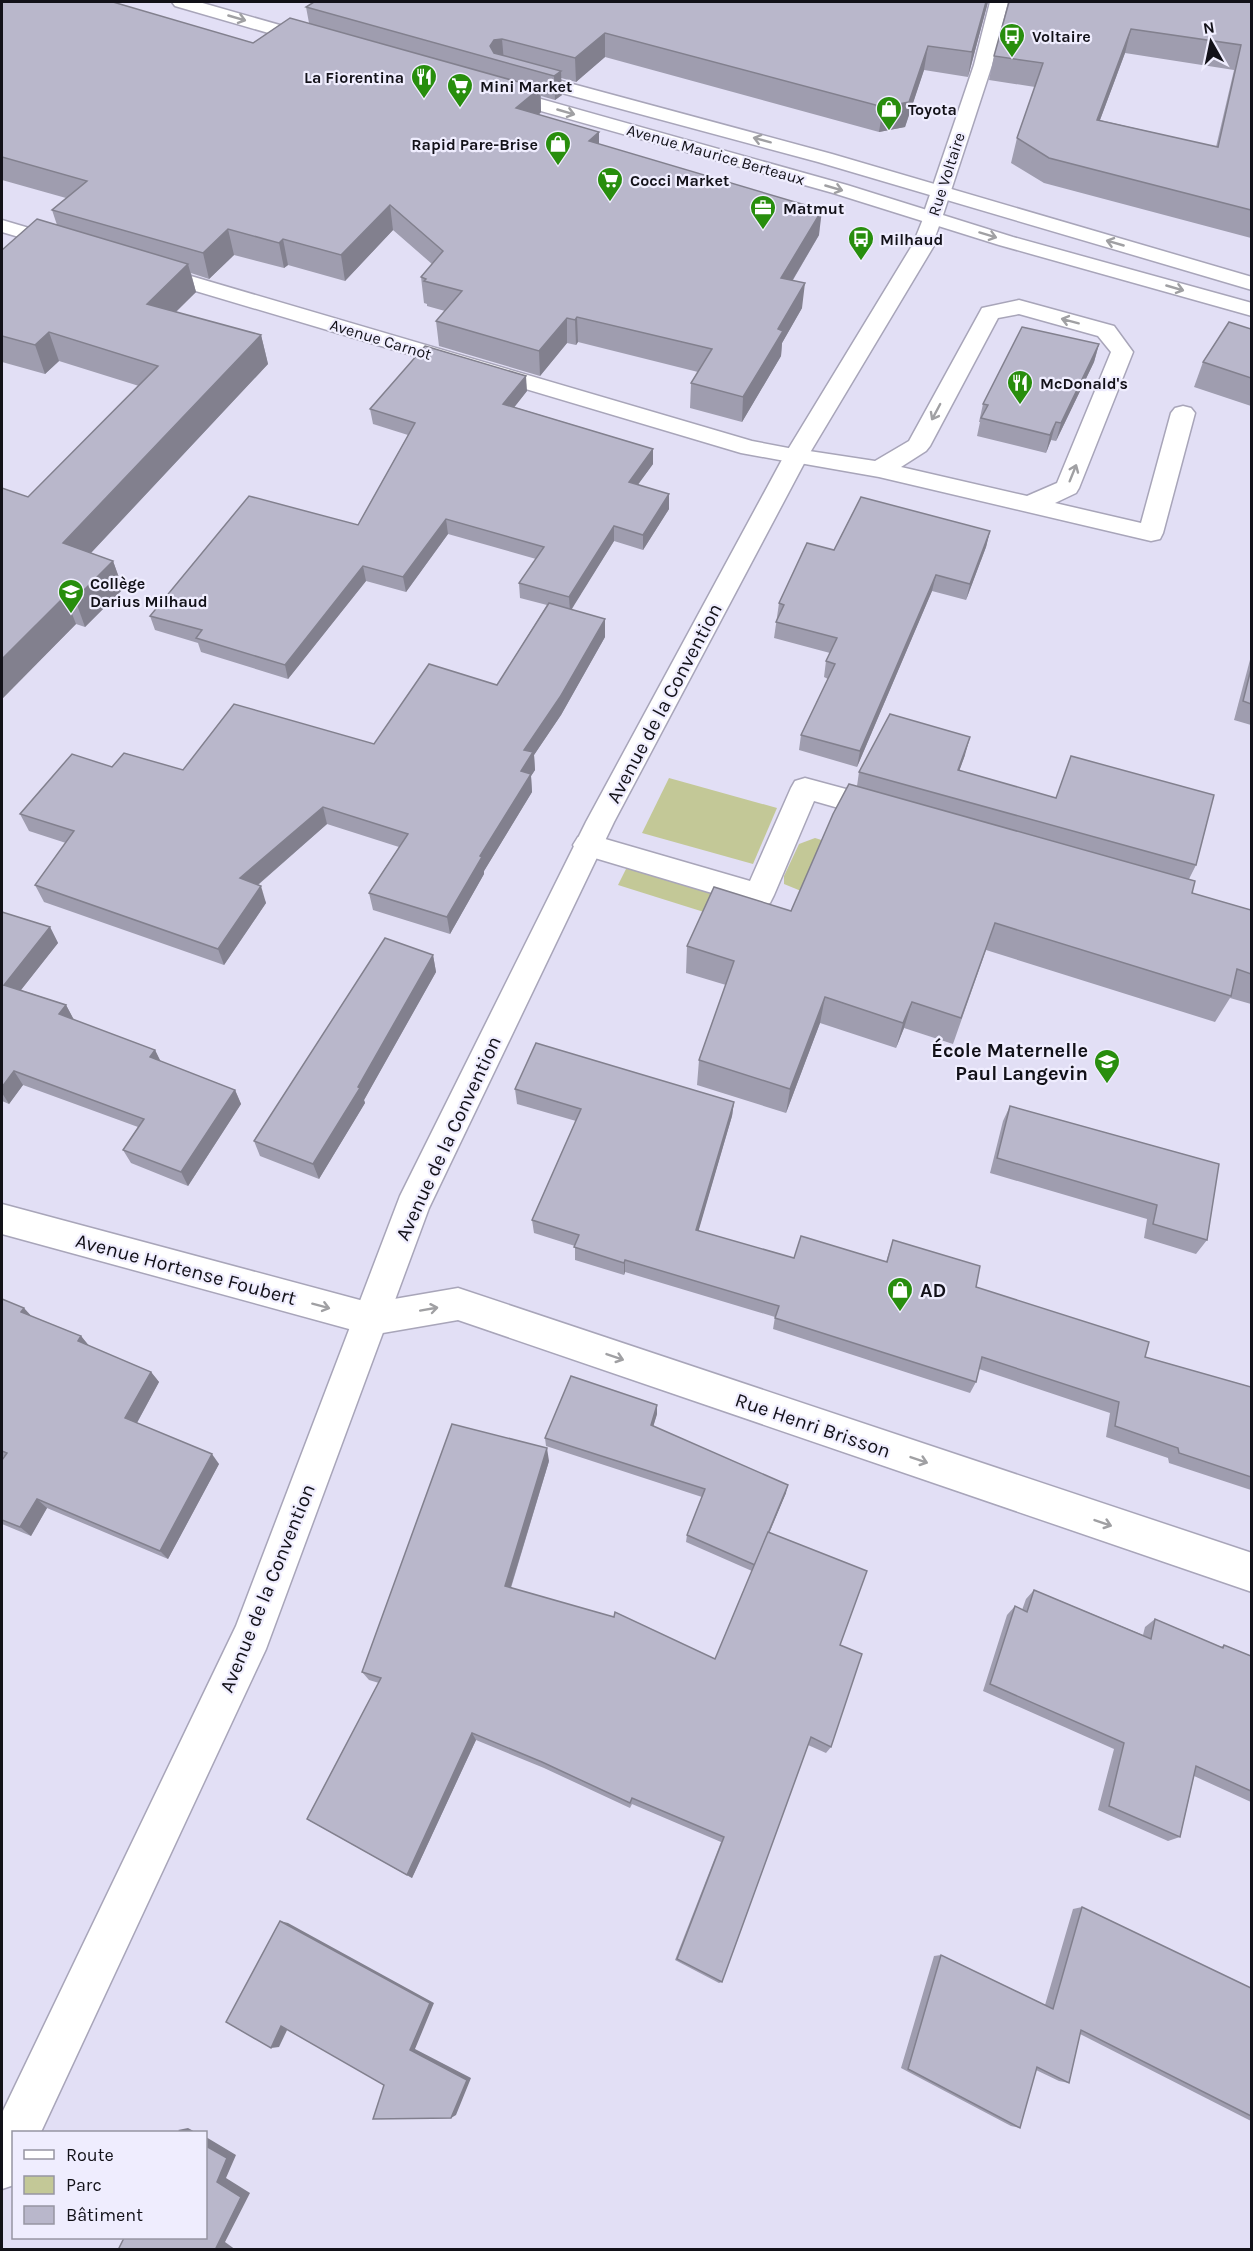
<svg xmlns="http://www.w3.org/2000/svg" width="1253" height="2251" font-family="Karla,sans-serif">
<rect width="100%" height="100%" fill="#e2dff5"/>
<!-- green -->
<g fill="#c3c897">
<polygon points="669,778 777,808 753,864 642,833"/>
<polygon points="815,838 828,842 806,893 784,884 784,876 799,844"/>
<polygon points="628,865 729,895 742,924 618,885"/>
</g>
<g fill="none" stroke-linecap="round" stroke-linejoin="round">
<defs>
<g id="lane">
<path d="M1019,300L1114,326L1133,352L1079,488L1076,493L1055,503L1141,523L1171,413L1175,408L1183,406L1191,408L1195,413L1163,533L1160,539L1151,541L879,477L788,461L784,456L788,451L796,449L875,461L909,441L982,308ZM1019,314L1098,336L1111,352L1057,483L1027,496L901,467L926,451L930,446L998,318Z"/>
<polygon points="805,778 894,802 898,810 894,818 884,821 814,801 774,895 770,903 759,907 578,853 573,845 578,837 588,834 750,881 791,788 795,781"/>
</g>
<g id="street">
<polygon points="932,212 939,214 942,218 931,248 924,250 917,248 913,244 925,214"/>
<polygon points="2,220 73,241 77,245 73,249 66,251 2,232"/>
<polygon points="150,264 752,441 804,451 808,456 804,461 796,463 741,453 142,275 139,270 142,265"/>
<polygon points="2,1204 371,1303 458,1288 1252,1553 1252,1592 458,1320 371,1335 2,1234"/>
</g>
<g id="secondary">
<polygon points="990,2 1008,2 992,65 942,218 939,222 932,224 925,222 922,218 974,65"/>
<polygon points="924,238 931,240 935,244 808,456 614,822 429,1208 266,1649 41,2132 14,2132 14,2185 2,2189 2,2113 236,1626 400,1196 586,822 784,456 913,244 917,240"/>
</g>
<g id="primary">
<polygon points="172,2 199,2 322,37 325,41 322,45 310,45 175,6"/>
<polygon points="517,69 832,154 1252,277 1252,290 818,162 510,79 508,75 510,71"/>
<polygon points="498,87 847,185 1013,237 1252,303 1252,316 999,245 833,193 491,97 489,93 491,89"/>
</g>
</defs>
<!-- lane casing -->
<use href="#lane" stroke="#a8a5b9" stroke-width="3"/>
<!-- street casing -->
<use href="#street" stroke="#a8a5b9" stroke-width="3"/>
<!-- secondary casing -->
<use href="#secondary" stroke="#a8a5b9" stroke-width="3"/>
<!-- primary casing -->
<use href="#primary" stroke="#a8a5b9" stroke-width="3"/>
<!-- lane -->
<use href="#lane" fill="#fff" fill-rule="evenodd"/>
<!-- street -->
<use href="#street" fill="#fff" fill-rule="evenodd"/>
<!-- secondary -->
<use href="#secondary" fill="#fff" fill-rule="evenodd"/>
<!-- primary -->
<use href="#primary" fill="#fff" fill-rule="evenodd"/>
</g>
<!-- wall -->
<g fill="#9f9daf" fill-rule="evenodd">
<polygon points="2,2 253,43 309,23 306,7 314,2 988,2 968,77 924,70 905,127 879,132 605,57 576,82 561,78 562,95 555,100 541,96 541,112 539,115 599,132 599,144 819,235 793,280 802,308 782,343 781,356 742,422 690,408 691,383 698,372 578,342 576,345 567,343 540,376 439,346 436,321 445,311 427,306 427,304 424,303 421,277 432,264 393,230 345,281 288,265 284,268 234,255 209,279 191,273 196,292 176,312 261,335 268,364 91,553 113,561 123,589 85,627 76,624 2,699 28,497 139,386 59,361 45,374 2,362 2,250 57,225 52,210 66,198 2,180"/>
<path d="M1251,2V238L1044,183L1011,163L1017,138L1035,87L989,80L994,56ZM1125,53L1234,70L1216,147L1100,120Z"/>
<polygon points="1251,329 1251,406 1194,387 1203,362"/>
<polygon points="1099,344 1094,362 1056,441 1051,440 1046,453 977,436 980,422 979,422 983,404"/>
<polygon points="527,391 514,407 653,449 653,464 638,484 669,509 643,550 614,541 571,609 605,637 561,715 534,755 535,770 531,776 532,792 484,871 484,874 450,934 373,910 369,893 399,847 327,824 258,885 266,903 224,965 44,902 35,885 66,843 29,831 20,814 112,767 183,770 374,744 497,685 547,605 520,598 519,583 536,559 448,534 406,592 366,581 288,679 201,652 198,643 155,630 150,616 358,525 408,435 373,424 370,409"/>
<polygon points="990,531 986,547 966,600 932,591 857,767 799,750 801,735 828,679 824,677 826,661 830,653 774,638 779,603 834,550"/>
<polygon points="1251,656 1251,725 1234,720"/>
<polygon points="965,755 959,771 1196,865 1189,879 1192,893 1251,910 1251,1004 1230,998 1215,1022 986,950 953,1044 904,1028 896,1048 820,1023 786,1113 697,1085 699,1060 726,985 686,973 687,946 791,911 857,786 859,772"/>
<polygon points="2,912 50,927 58,943 21,990 66,1005 74,1020 155,1050 160,1061 235,1090 241,1104 188,1186 131,1163 123,1150 138,1127 23,1085 9,1104 2,1101"/>
<polygon points="433,955 436,972 364,1100 365,1103 319,1179 260,1156 254,1141"/>
<polygon points="515,1089 734,1102 732,1116 698,1231 794,1258 886,1262 893,1240 976,1287 1145,1357 1251,1387 1251,1490 1169,1463 1168,1458 1106,1437 1110,1413 979,1369 976,1382 970,1393 773,1329 775,1317 625,1272 624,1275 575,1260 575,1246 534,1233 532,1220 576,1121 517,1104"/>
<polygon points="1010,1106 1219,1164 1207,1240 1196,1254 1144,1238 1147,1219 990,1173 1003,1121"/>
<polygon points="2,1299 31,1316 81,1336 89,1346 151,1372 159,1382 137,1423 219,1464 168,1559 47,1508 31,1536 2,1524 2,1460 4,1457 2,1456"/>
<polygon points="657,1414 653,1426 786,1493 769,1532 840,1645 831,1747 826,1753 808,1745 722,1982 719,1983 675,1960 721,1842 632,1804 630,1808 544,1768 476,1740 412,1878 307,1819 379,1683 369,1680 362,1672 549,1461 511,1588 715,1659 752,1571 686,1542 687,1535 702,1497 546,1446 545,1438"/>
<polygon points="1034,1590 1143,1635 1145,1627 1155,1619 1221,1647 1224,1645 1251,1656 1251,1802 1194,1776 1180,1837 1168,1841 1098,1810 1114,1749 983,1691 1007,1615 1015,1606 1022,1610 1026,1599"/>
<polygon points="1082,1907 1251,1988 1251,2121 1080,2034 1069,2083 1059,2081 1036,2070 1020,2128 1011,2126 901,2068 934,1956 941,1955 1045,2005 1073,1909"/>
</g>
<!-- shaded-wall -->
<g fill="#82808e">
<polygon points="986,2 988,2 968,77 972,52"/>
<polygon points="1131,29 1125,53 1091,144 1097,120"/>
<polygon points="605,33 605,57 576,82 575,58"/>
<polygon points="502,39 504,62 491,58 490,46 494,40"/>
<polygon points="928,46 924,70 905,127 879,132 883,107"/>
<polygon points="561,71 562,95 555,100 554,76"/>
<polygon points="540,88 541,112 517,133 516,108"/>
<polygon points="599,132 599,157 589,141"/>
<polygon points="390,205 393,230 345,281 341,255"/>
<polygon points="822,210 819,235 779,303 781,278"/>
<polygon points="228,229 234,255 209,279 203,253"/>
<polygon points="283,239 288,265 284,268 279,243"/>
<polygon points="188,264 196,292 155,332 147,304"/>
<polygon points="805,283 802,308 782,343 781,356 742,422 743,397 778,329"/>
<polygon points="577,317 578,342 576,345 575,320"/>
<polygon points="567,318 567,343 540,376 539,351"/>
<polygon points="49,332 59,361 45,374 35,345"/>
<polygon points="261,335 268,364 73,572 63,543"/>
<polygon points="1099,344 1094,362 1056,441 1061,423"/>
<polygon points="526,376 527,391 505,419 503,404"/>
<polygon points="1056,422 1051,440 1046,453 1050,435"/>
<polygon points="653,449 653,464 629,497 629,482"/>
<polygon points="669,494 669,509 643,550 643,535"/>
<polygon points="446,519 448,534 406,592 403,577"/>
<polygon points="614,526 614,541 570,612 569,597"/>
<polygon points="990,531 986,547 966,600 970,584"/>
<polygon points="113,561 123,589 85,627 75,599"/>
<polygon points="363,566 366,581 288,679 285,665"/>
<polygon points="936,575 932,591 857,767 860,751"/>
<polygon points="65,596 76,624 2,699 2,659"/>
<polygon points="605,619 605,637 561,715 534,755 535,770 531,776 532,792 484,871 484,874 450,934 447,917 521,771 524,750"/>
<polygon points="970,737 965,755 953,788 958,770"/>
<polygon points="323,807 327,824 246,895 240,878"/>
<polygon points="261,886 266,903 224,965 218,949"/>
<polygon points="50,927 58,943 13,1000 4,985"/>
<polygon points="433,955 436,972 364,1100 365,1103 319,1179 313,1164"/>
<polygon points="825,997 820,1023 786,1113 790,1089"/>
<polygon points="912,1002 904,1028 896,1048 903,1023"/>
<polygon points="66,1005 74,1020 59,1014"/>
<polygon points="155,1050 162,1064 150,1057"/>
<polygon points="14,1071 23,1085 9,1104 2,1093 2,1087"/>
<polygon points="235,1090 241,1104 188,1186 181,1172"/>
<polygon points="734,1102 732,1116 695,1243 696,1230"/>
<polygon points="625,1260 625,1272 624,1275 624,1263"/>
<polygon points="24,1308 34,1319 21,1312"/>
<polygon points="81,1336 90,1347 78,1341"/>
<polygon points="151,1372 159,1382 134,1428 125,1418"/>
<polygon points="657,1405 657,1414 651,1434 651,1425"/>
<polygon points="547,1448 549,1461 508,1596 505,1586"/>
<polygon points="212,1454 219,1464 168,1559 160,1551"/>
<polygon points="788,1485 786,1493 753,1572"/>
<polygon points="37,1499 47,1508 31,1536 20,1527"/>
<polygon points="472,1733 476,1740 412,1878 407,1875"/>
<polygon points="280,1921 288,1923 434,2003 415,2049 471,2078 456,2115 451,2118 410,2050"/>
<polygon points="281,2026 289,2026 279,2047 271,2048"/>
<polygon points="188,2128 197,2133 182,2133 178,2130"/>
<polygon points="206,2137 236,2155 226,2178 250,2193 225,2242 236,2250 218,2250 216,2248 217,2182 206,2146"/>
</g>
<!-- building -->
<g fill="#b9b7cb" stroke="#82808e" stroke-width="1.5" fill-rule="evenodd">
<polygon points="2,2 113,2 253,43 290,18 540,88 516,108 599,132 589,141 822,210 781,278 805,283 778,329 783,331 743,397 691,383 712,349 577,317 575,320 567,318 539,351 436,321 462,291 424,281 426,279 421,277 443,251 390,205 341,255 283,239 279,243 228,229 203,253 52,210 87,181 2,157"/>
<polygon points="314,2 986,2 972,52 928,46 909,102 883,107 605,33 575,58 502,39 494,40 490,46 494,53 561,71 554,76 306,7"/>
<path d="M1009,2H1251V210L1049,158L1017,138L1043,63L994,56ZM1131,29L1241,45L1218,147L1097,120Z"/>
<polygon points="37,219 188,264 147,304 261,335 63,543 113,561 75,599 65,596 2,659 2,488 28,497 158,366 49,332 35,345 2,336 2,250"/>
<polygon points="1229,322 1251,329 1251,378 1203,362"/>
<polygon points="1022,327 1099,344 1061,423 1056,422 1050,435 981,418 988,405 983,404"/>
<polygon points="425,346 526,376 503,404 653,449 629,482 669,494 643,535 614,526 569,597 519,583 544,547 446,519 403,577 363,566 285,665 196,638 202,630 150,616 249,496 358,525 415,423 370,409"/>
<polygon points="861,497 990,531 970,584 936,575 860,751 801,735 835,664 826,661 837,638 776,622 784,605 779,603 807,543 834,550"/>
<polygon points="549,603 605,619 560,697 524,750 533,752 521,771 531,774 480,856 482,857 447,917 369,893 408,834 323,807 240,878 261,886 218,949 35,885 74,831 20,814 72,754 112,767 124,753 183,770 234,704 374,744 429,664 497,685"/>
<polygon points="1251,669 1251,704 1243,701"/>
<polygon points="890,714 970,737 958,770 1056,798 1071,756 1214,795 1196,865 859,772"/>
<polygon points="849,784 1195,881 1192,893 1251,910 1251,974 1237,969 1231,996 995,923 961,1018 912,1002 903,1023 825,997 790,1089 699,1060 734,961 687,946 714,887 791,911 833,814"/>
<polygon points="2,912 50,927 4,985 66,1005 59,1014 155,1050 150,1057 235,1090 181,1172 123,1150 144,1119 14,1071 2,1087"/>
<polygon points="385,938 433,955 358,1087 360,1088 313,1164 254,1141"/>
<polygon points="536,1043 734,1102 696,1230 794,1258 801,1236 887,1262 893,1240 980,1266 976,1287 1149,1342 1145,1357 1251,1387 1251,1477 1179,1453 1178,1448 1115,1426 1119,1402 982,1357 976,1382 775,1318 779,1306 625,1260 624,1263 574,1247 579,1235 532,1220 581,1109 515,1089"/>
<polygon points="1010,1106 1219,1164 1207,1240 1153,1224 1157,1205 997,1158"/>
<polygon points="2,1299 24,1308 21,1312 81,1336 78,1341 151,1372 125,1418 212,1454 160,1551 37,1499 20,1527 2,1520 2,1460 7,1453 2,1451"/>
<polygon points="571,1376 657,1405 651,1425 788,1485 755,1565 687,1535 705,1489 545,1438"/>
<polygon points="452,1424 547,1448 505,1586 614,1617 615,1612 715,1659 768,1532 867,1571 840,1645 862,1654 831,1747 811,1737 722,1982 677,1959 724,1837 632,1798 630,1803 542,1762 472,1733 407,1875 307,1819 381,1678 362,1672"/>
<polygon points="1034,1590 1151,1639 1155,1619 1223,1648 1224,1645 1251,1656 1251,1791 1196,1766 1180,1837 1109,1806 1124,1743 990,1684 1015,1606 1027,1612"/>
<polygon points="1082,1907 1251,1988 1251,2116 1081,2030 1069,2083 1037,2067 1020,2128 908,2069 941,1955 1053,2009"/>
<polygon points="280,1921 430,2003 410,2050 467,2080 451,2118 373,2119 384,2085 281,2026 271,2048 226,2022"/>
<polygon points="206,2146 227,2158 217,2182 241,2197 216,2248 218,2250 118,2250 124,2238 206,2238"/>
</g>
<!-- one-way arrows -->
<defs><path id="oneway-shaft" d="M-6 0H5M1.5-3L5.5 0L1.5 3" fill="none" stroke-width="1.6" stroke-linecap="round" stroke-linejoin="round" transform="scale(1.5)"/></defs>
<g stroke="#a0a0a3">
<use href="#oneway-shaft" transform="translate(237 18) rotate(16)"/>
<use href="#oneway-shaft" transform="translate(566 112) rotate(16)"/>
<use href="#oneway-shaft" transform="translate(762 140) rotate(-165)"/>
<use href="#oneway-shaft" transform="translate(834 188) rotate(16)"/>
<use href="#oneway-shaft" transform="translate(988 235) rotate(17)"/>
<use href="#oneway-shaft" transform="translate(1115 243) rotate(-164)"/>
<use href="#oneway-shaft" transform="translate(1175 288) rotate(16)"/>
<use href="#oneway-shaft" transform="translate(1070 321) rotate(-165)"/>
<use href="#oneway-shaft" transform="translate(936 412) rotate(118)"/>
<use href="#oneway-shaft" transform="translate(1073 473) rotate(-68)"/>
<use href="#oneway-shaft" transform="translate(321 1306) rotate(15)"/>
<use href="#oneway-shaft" transform="translate(429 1309) rotate(-10)"/>
<use href="#oneway-shaft" transform="translate(615 1357) rotate(19)"/>
<use href="#oneway-shaft" transform="translate(919 1460) rotate(19)"/>
<use href="#oneway-shaft" transform="translate(1103 1523) rotate(19)"/>
</g>
<!-- icons -->
<defs>
<symbol id="bus-pin" viewBox="-11 -11 22 30"><path d="M0 17L-7.5 6A9.5 9.5 0 1 1 7.5 6Z" fill="#288e0d" stroke="#efedfe"/><path d="M-5-6H5V4H4V6H2V4H-2V6H-4V4H-5ZM-3.5-4V0h7V-4ZM-3.5 1.2v1.5H-2V1.2ZM2 1.2v1.5H3.5V1.2Z" fill="#fff"/></symbol>
<symbol id="restaurant-pin" viewBox="-11 -11 22 30"><path d="M0 17L-7.5 6A9.5 9.5 0 1 1 7.5 6Z" fill="#288e0d" stroke="#efedfe"/><path d="M-5-6h1v4h1v-4h1v4h1v-4h1v5L-1.5 .5V6h-2V.5L-5-1ZM5-6V6H3V1.5H1.5Q1.5-4 5-6Z" fill="#fff"/></symbol>
<symbol id="supermarket-pin" viewBox="-11 -11 22 30"><path d="M0 17L-7.5 6A9.5 9.5 0 1 1 7.5 6Z" fill="#288e0d" stroke="#efedfe"/><path d="M-6-5.5h2.5l.6 2H6L4.5 2H-2.5L-4.4-4H-6ZM-1.5 3.2a1.3 1.3 0 1 0 .1 0ZM3 3.2a1.3 1.3 0 1 0 .1 0Z" fill="#fff"/></symbol>
<symbol id="shop-pin" viewBox="-11 -11 22 30"><path d="M0 17L-7.5 6A9.5 9.5 0 1 1 7.5 6Z" fill="#288e0d" stroke="#efedfe"/><path d="M-5-2.5h2.3a2.7 3.5 0 0 1 5.4 0H5L5.5 6h-11ZM-1.5-2.5h3a1.5 2.3 0 0 0-3 0Z" fill="#fff"/></symbol>
<symbol id="office-pin" viewBox="-11 -11 22 30"><path d="M0 17L-7.5 6A9.5 9.5 0 1 1 7.5 6Z" fill="#288e0d" stroke="#efedfe"/><path d="M-6-3h4V-5.5h4V-3h4V5H-6ZM-1-4.5V-3h2v-1.5ZM-6 0V1H6V0Z" fill="#fff"/></symbol>
<symbol id="school-pin" viewBox="-11 -11 22 30"><path d="M0 17L-7.5 6A9.5 9.5 0 1 1 7.5 6Z" fill="#288e0d" stroke="#efedfe"/><path d="M0-5L7-2L0 1L-7-2ZM-4 1L0 2.5L4 1V4Q0 6-4 4Z" fill="#fff"/></symbol>
</defs>
<g fill-rule="evenodd">
<use href="#bus-pin" x="997" y="21" width="30" height="40"/>
<use href="#restaurant-pin" x="409" y="62" width="30" height="40"/>
<use href="#supermarket-pin" x="445" y="71" width="30" height="40"/>
<use href="#shop-pin" x="874" y="94" width="30" height="40"/>
<use href="#shop-pin" x="543" y="129" width="30" height="40"/>
<use href="#supermarket-pin" x="595" y="165" width="30" height="40"/>
<use href="#office-pin" x="748" y="193" width="30" height="40"/>
<use href="#bus-pin" x="846" y="224" width="30" height="40"/>
<use href="#restaurant-pin" x="1005" y="368" width="30" height="40"/>
<use href="#school-pin" x="56" y="577" width="30" height="40"/>
<use href="#school-pin" x="1092" y="1047" width="30" height="40"/>
<use href="#shop-pin" x="885" y="1275" width="30" height="40"/>
</g>
<g text-anchor="middle" stroke-width="4.5" stroke-linejoin="round" paint-order="stroke">
<!-- far-poi labels -->
<g font-size="16" font-weight="bold" fill="#121118" stroke="#efedfe" text-anchor="start">
<text x="1032" y="42">Voltaire</text>
<text x="404" y="83" text-anchor="end">La Fiorentina</text>
<text x="480" y="92">Mini Market</text>
<text x="908" y="115">Toyota</text>
<text x="538" y="150" text-anchor="end">Rapid Pare-Brise</text>
<text x="630" y="186">Cocci Market</text>
<text x="783" y="214">Matmut</text>
<text x="880" y="245">Milhaud</text>
<text x="1040" y="389">McDonald's</text>
<text x="90" y="589">Collège<tspan x="90" dy="18">Darius Milhaud</tspan></text>
</g>
<!-- far-street labels -->
<g font-size="16" fill="#121118" stroke="#efedfe">
<text transform="translate(716 154) rotate(16)" y="6">Avenue Maurice Berteaux</text>
<text transform="translate(946 174) rotate(-72)" y="6">Rue Voltaire</text>
<text transform="translate(381 339) rotate(17)" y="6">Avenue Carnot</text>
</g>
<!-- street labels -->
<g font-size="20" fill="#121118" stroke="#efedfe">
<text transform="translate(664 703) rotate(-62)" y="7">Avenue de la Convention</text>
<text transform="translate(448 1138) rotate(-65)" y="7">Avenue de la Convention</text>
<text transform="translate(186 1269) rotate(15)" y="7">Avenue Hortense Foubert</text>
<text transform="translate(813 1425) rotate(19)" y="7">Rue Henri Brisson</text>
<text transform="translate(267 1588) rotate(-68)" y="7">Avenue de la Convention</text>
</g>
<!-- poi labels -->
<g font-size="20" font-weight="bold" fill="#121118" stroke="#efedfe" text-anchor="end">
<text x="1088" y="1057">École Maternelle<tspan x="1088" dy="23">Paul Langevin</tspan></text>
<text x="920" y="1297" text-anchor="start">AD</text>
</g>
</g>
<!-- border -->
<rect width="1253" height="2251" fill="none" stroke="#121118" stroke-width="6"/>
<!-- legend -->
<rect x="12" y="2131" width="195" height="108" fill="#efedfe" stroke="#9795a2" stroke-width="1.5"/>
<rect x="24" y="2150" width="30" height="9" fill="#ffffff" stroke="#9795a2" stroke-width="1.5"/>
<text x="66" y="2161" font-size="18" fill="#121118">Route</text>
<rect x="24" y="2176" width="30" height="18" fill="#c3c897" stroke="#9795a2" stroke-width="1.5"/>
<text x="66" y="2191" font-size="18" fill="#121118">Parc</text>
<rect x="24" y="2206" width="30" height="18" fill="#b9b7cb" stroke="#9795a2" stroke-width="1.5"/>
<text x="66" y="2221" font-size="18" fill="#121118">Bâtiment</text>
<!-- north arrow -->
<g transform="translate(1211 42) rotate(351)" stroke="#efedfe" stroke-width="4.5" paint-order="stroke">
<path d="M0-4.5L10 22L0 15L-10 22Z" fill="#121118"/>
<text y="-9" font-size="16" font-weight="bold" text-anchor="middle" fill="#121118">N</text>
</g>
</svg>
